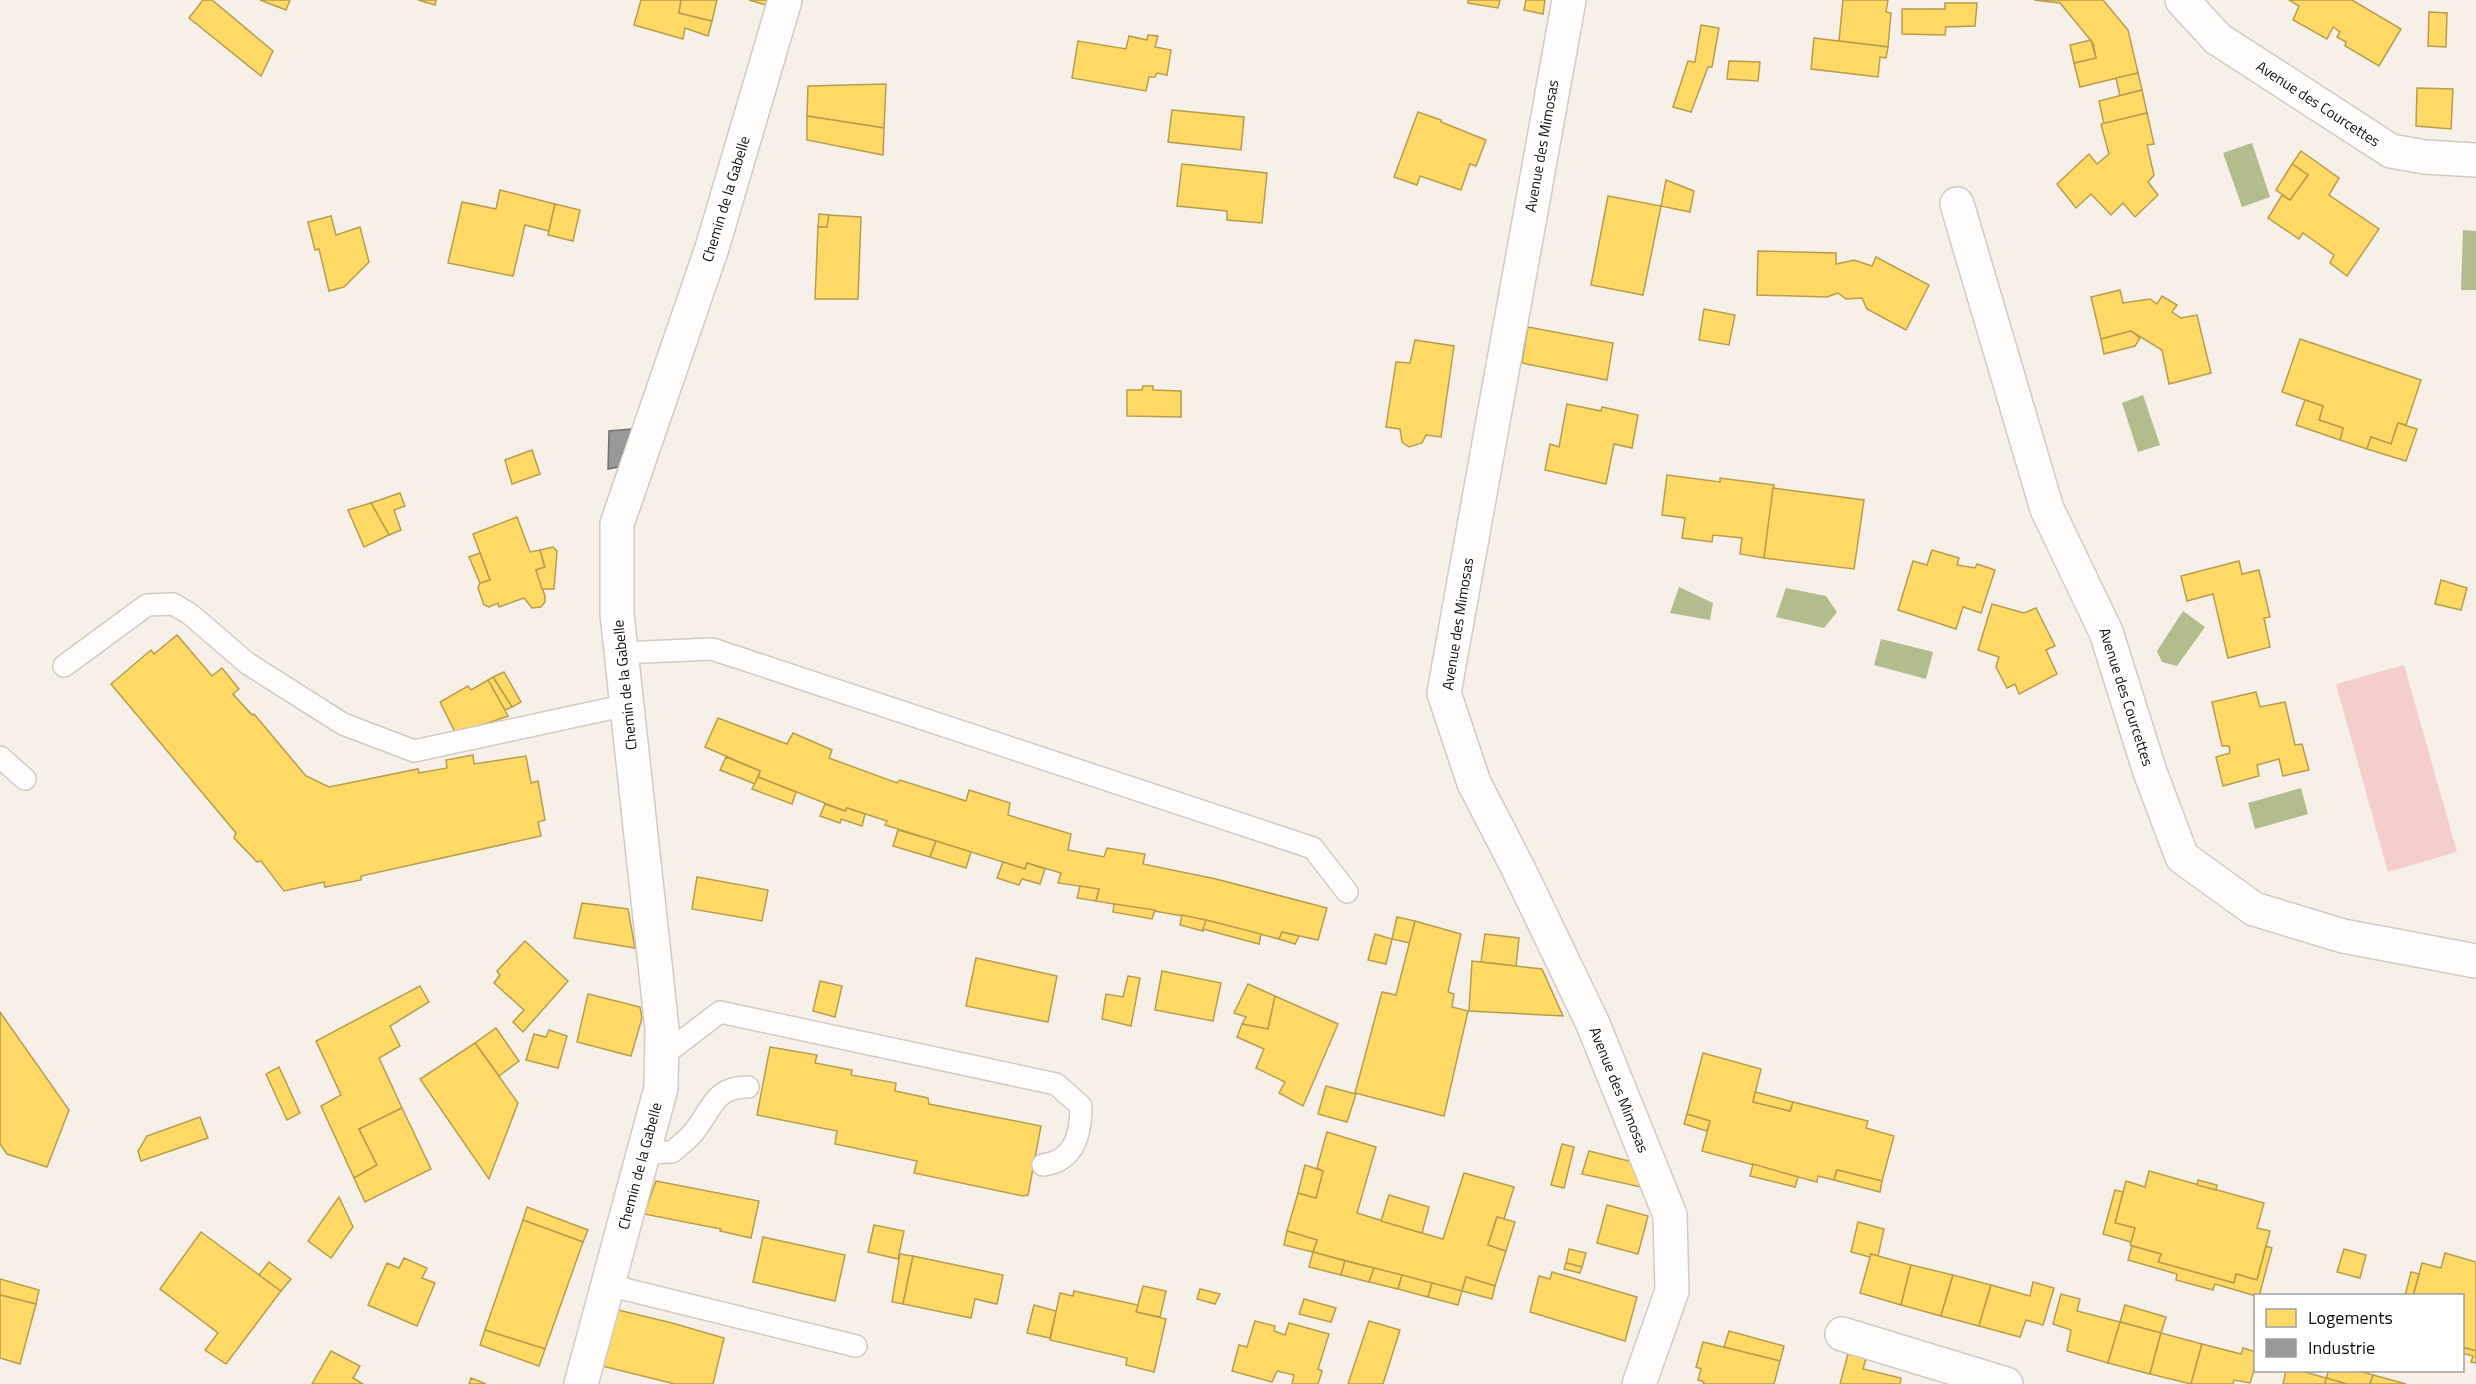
<svg xmlns="http://www.w3.org/2000/svg" width="2476" height="1384" font-family="'Titillium Web',sans-serif">
<rect width="100%" height="100%" fill="#f7f0e8"/>
<!-- green -->
<polygon fill="#f3ceca" points="2404,665 2457,852 2388,872 2336,684"/>
<!-- water -->
<g fill="#b2bc8d">
<polygon points="2252,143 2270,197 2242,207 2223,153"/>
<polygon points="2463,230 2476,231 2476,290 2461,290"/>
<polygon points="2143,395 2160,445 2138,452 2122,403"/>
<polygon points="1679,587 1713,603 1710,620 1670,613"/>
<polygon points="1786,588 1826,596 1837,612 1824,628 1776,617"/>
<polygon points="2183,611 2205,627 2177,666 2162,662 2157,651"/>
<polygon points="1881,639 1933,652 1926,679 1874,665"/>
<polygon points="2301,788 2308,814 2255,829 2248,803"/>
</g>
<!-- homes -->
<g fill="#ffd966" stroke="#b89d4b" stroke-width="1.5">
<polygon points="203,0 212,0 273,51 261,76 189,18"/>
<polygon points="260,0 290,0 286,10"/>
<polygon points="418,0 436,0 435,5"/>
<polygon points="641,0 681,0 679,13 712,21 708,36 685,28 683,39 634,25"/>
<polygon points="681,0 717,0 712,21 679,13"/>
<polygon points="749,0 767,0 766,5"/>
<polygon points="1468,0 1500,0 1498,8 1468,3"/>
<polygon points="1526,0 1545,0 1543,14 1524,10"/>
<polygon points="1843,0 1888,0 1886,12 1891,13 1888,47 1839,41"/>
<polygon points="2034,0 2103,0 2128,30 2138,73 2080,87 2074,63 2096,58 2093,43 2060,3"/>
<polygon points="2289,0 2352,0 2401,29 2379,66 2345,46 2346,42 2337,37 2340,32 2333,27 2327,39 2293,20 2299,6"/>
<polygon points="1945,3 1977,3 1975,26 1946,27 1945,35 1902,34 1902,9 1945,9"/>
<polygon points="2429,12 2447,13 2446,47 2428,46"/>
<polygon points="1701,25 1719,28 1712,67 1708,67 1691,112 1673,107 1688,61 1695,62"/>
<polygon points="1148,35 1158,36 1155,47 1171,50 1167,75 1157,73 1155,77 1149,77 1146,91 1072,78 1078,41 1126,49 1129,36 1147,40"/>
<polygon points="1814,38 1888,47 1886,58 1880,57 1878,77 1811,69"/>
<polygon points="2091,40 2096,58 2074,63 2070,45"/>
<polygon points="1729,61 1760,62 1758,81 1727,79"/>
<polygon points="2138,73 2142,90 2120,96 2116,78"/>
<polygon points="886,84 884,128 807,116 808,86"/>
<polygon points="2417,88 2453,89 2451,129 2416,126"/>
<polygon points="2142,90 2147,113 2104,124 2099,101"/>
<polygon points="1172,110 1244,117 1241,150 1168,142"/>
<polygon points="1418,112 1441,120 1441,122 1486,140 1476,166 1470,164 1461,190 1420,176 1417,185 1394,177"/>
<polygon points="2147,113 2154,144 2147,145 2154,175 2148,182 2158,195 2135,217 2123,203 2111,215 2091,194 2076,208 2057,184 2089,154 2097,164 2109,154 2101,124"/>
<polygon points="807,116 884,128 883,155 807,140"/>
<polygon points="2301,151 2339,178 2329,195 2379,229 2347,276 2330,263 2334,255 2303,233 2299,239 2268,218 2282,195 2290,200 2308,175 2292,164"/>
<polygon points="1182,164 1267,173 1262,223 1227,220 1227,211 1177,206"/>
<polygon points="2292,164 2308,175 2290,200 2276,190"/>
<polygon points="1666,180 1694,191 1690,212 1661,206"/>
<polygon points="500,190 555,204 549,231 525,225 513,276 448,263 462,202 496,209"/>
<polygon points="1608,196 1661,206 1643,295 1591,285"/>
<polygon points="555,204 580,210 573,241 548,235"/>
<polygon points="819,214 829,215 827,227 818,227"/>
<polygon points="829,215 861,217 858,299 815,299 818,227 827,227"/>
<polygon points="331,216 336,235 360,227 369,262 344,287 329,291 319,249 315,250 308,222"/>
<polygon points="1758,251 1836,253 1836,264 1854,260 1872,266 1876,257 1929,285 1906,330 1867,309 1862,298 1846,299 1838,293 1827,297 1757,295"/>
<polygon points="2120,290 2123,303 2150,299 2157,304 2162,296 2177,305 2172,312 2181,318 2197,315 2211,373 2169,384 2162,350 2131,331 2101,339 2091,297"/>
<polygon points="1704,309 1735,315 1729,345 1699,340"/>
<polygon points="1528,327 1613,343 1607,380 1522,363"/>
<polygon points="2131,331 2140,338 2135,346 2104,354 2101,339"/>
<polygon points="2300,339 2421,380 2406,425 2398,423 2391,444 2371,437 2367,449 2340,440 2343,428 2319,420 2323,406 2282,392"/>
<polygon points="1415,340 1454,346 1441,437 1426,435 1422,443 1409,447 1402,442 1400,429 1386,427 1396,362 1410,363"/>
<polygon points="1143,386 1153,386 1153,390 1181,391 1181,417 1127,416 1127,390 1142,390"/>
<polygon points="2305,400 2323,406 2319,420 2343,428 2340,440 2296,425"/>
<polygon points="1567,404 1601,411 1602,407 1638,415 1632,448 1614,444 1606,484 1545,470 1550,444 1559,447"/>
<polygon points="2398,423 2417,429 2406,461 2367,449 2371,437 2391,444"/>
<polygon points="532,450 540,474 512,484 505,460"/>
<polygon points="1667,475 1720,482 1720,478 1774,485 1764,558 1740,554 1742,538 1713,535 1712,542 1682,538 1685,518 1662,515"/>
<polygon points="1773,488 1864,500 1854,569 1764,558"/>
<polygon points="400,493 405,506 394,510 401,530 389,535 371,503"/>
<polygon points="371,503 389,535 364,547 348,510"/>
<polygon points="517,517 530,552 540,550 545,567 536,570 545,596 545,602 541,607 532,608 524,598 499,607 498,603 489,607 484,605 478,588 480,583 490,580 473,534"/>
<polygon points="553,547 557,551 554,589 542,589 536,570 545,567 540,550"/>
<polygon points="1932,550 1959,558 1957,565 1975,568 1977,564 1995,570 1981,613 1963,607 1956,629 1898,610 1913,561 1927,565"/>
<polygon points="480,553 490,580 480,583 469,557"/>
<polygon points="2239,561 2242,574 2259,570 2270,617 2264,618 2270,647 2228,658 2213,594 2187,601 2181,576"/>
<polygon points="2441,580 2467,588 2461,610 2435,604"/>
<polygon points="1992,604 2024,613 2036,608 2055,646 2046,650 2057,674 2019,694 2015,684 2007,688 1996,667 1999,657 1978,650"/>
<polygon points="177,635 212,676 222,668 239,689 233,694 252,715 254,714 306,776 329,787 418,769 419,773 447,768 446,760 473,755 474,764 526,756 531,783 538,781 545,820 538,822 541,836 361,876 361,880 325,887 324,882 284,891 261,861 257,862 234,838 236,833 111,684 151,650 154,654"/>
<polygon points="504,672 521,702 512,707 493,677"/>
<polygon points="493,677 512,707 505,710 488,680"/>
<polygon points="488,680 508,716 456,734 440,702 468,686 471,690"/>
<polygon points="2256,692 2260,707 2285,702 2295,745 2302,744 2309,770 2283,776 2279,759 2257,765 2259,776 2223,786 2216,757 2230,753 2229,746 2222,746 2212,702"/>
<polygon points="718,718 787,744 793,733 832,750 829,758 897,783 900,780 966,801 969,790 1010,803 1008,815 1071,834 1068,850 1104,857 1107,848 1145,854 1143,864 1216,879 1327,908 1318,940 1282,932 1279,939 1206,920 1096,901 1099,889 1058,883 1061,873 1027,863 1025,869 885,825 887,821 847,808 845,811 758,777 760,771 705,747"/>
<polygon points="726,757 760,771 755,784 720,770"/>
<polygon points="758,777 796,792 792,804 752,789"/>
<polygon points="825,804 845,811 847,808 865,814 862,826 841,819 840,823 820,816"/>
<polygon points="898,830 936,841 930,857 893,846"/>
<polygon points="936,841 971,852 966,868 930,857"/>
<polygon points="1003,862 1025,869 1027,863 1045,869 1040,884 1022,879 1019,885 997,878"/>
<polygon points="697,877 768,890 762,921 692,909"/>
<polygon points="1080,886 1099,889 1096,901 1077,898"/>
<polygon points="582,903 628,909 635,948 574,938"/>
<polygon points="1114,904 1155,910 1152,919 1113,912"/>
<polygon points="1182,915 1206,920 1203,931 1180,925"/>
<polygon points="1397,917 1415,921 1410,943 1392,939"/>
<polygon points="1206,920 1261,934 1259,944 1203,929"/>
<polygon points="1415,921 1461,934 1448,992 1454,994 1452,1007 1468,1011 1444,1116 1355,1093 1382,992 1396,995"/>
<polygon points="1282,932 1299,936 1295,944 1279,939"/>
<polygon points="1375,934 1392,939 1386,964 1368,960"/>
<polygon points="1485,934 1519,938 1516,966 1481,962"/>
<polygon points="525,941 568,981 523,1032 513,1022 524,1010 494,983 500,975 497,971"/>
<polygon points="976,958 1057,976 1048,1022 966,1006"/>
<polygon points="1472,961 1542,969 1563,1016 1469,1011"/>
<polygon points="1162,971 1221,983 1213,1021 1155,1010"/>
<polygon points="1128,976 1140,978 1131,1026 1102,1019 1106,994 1123,997"/>
<polygon points="820,981 842,986 835,1017 813,1011"/>
<polygon points="1248,984 1275,996 1268,1029 1242,1024 1246,1017 1234,1013"/>
<polygon points="420,986 429,1002 390,1026 400,1046 379,1058 402,1108 359,1129 377,1165 354,1178 321,1106 341,1095 316,1041"/>
<polygon points="588,994 640,1007 642,1018 631,1056 577,1042"/>
<polygon points="1275,996 1338,1024 1303,1106 1279,1093 1285,1082 1256,1068 1264,1049 1237,1037 1242,1024 1268,1029"/>
<polygon points="0,1012 69,1110 47,1167 7,1154 0,1144"/>
<polygon points="496,1028 519,1061 499,1076 475,1043"/>
<polygon points="549,1030 567,1036 558,1068 526,1060 534,1034 546,1037"/>
<polygon points="475,1043 518,1103 489,1179 420,1079"/>
<polygon points="770,1047 817,1055 815,1063 852,1070 851,1075 896,1083 895,1091 928,1098 929,1104 1041,1126 1028,1195 1023,1196 914,1173 917,1161 835,1144 837,1131 757,1115"/>
<polygon points="1703,1053 1761,1069 1753,1102 1790,1111 1793,1102 1868,1121 1866,1128 1894,1136 1882,1181 1837,1170 1834,1180 1818,1176 1817,1182 1702,1151 1710,1121 1687,1114"/>
<polygon points="279,1067 300,1113 287,1120 266,1074"/>
<polygon points="1326,1086 1356,1094 1347,1122 1318,1114"/>
<polygon points="1755,1092 1793,1102 1790,1111 1753,1102"/>
<polygon points="402,1108 431,1169 365,1202 354,1178 377,1165 359,1129"/>
<polygon points="1687,1114 1710,1121 1707,1131 1684,1124"/>
<polygon points="200,1117 208,1138 141,1161 138,1151 147,1136"/>
<polygon points="1327,1132 1376,1147 1357,1213 1422,1233 1443,1239 1464,1173 1514,1187 1504,1219 1497,1217 1488,1245 1506,1251 1495,1286 1466,1277 1462,1291 1313,1252 1317,1240 1287,1231 1298,1193 1316,1198 1323,1171 1317,1168"/>
<polygon points="1562,1144 1574,1147 1564,1188 1551,1185"/>
<polygon points="1589,1151 1633,1162 1632,1167 1637,1169 1641,1187 1582,1174"/>
<polygon points="1753,1164 1798,1177 1795,1187 1750,1176"/>
<polygon points="1305,1165 1323,1171 1316,1198 1298,1193"/>
<polygon points="1837,1170 1882,1181 1880,1192 1834,1180"/>
<polygon points="2149,1171 2264,1203 2257,1228 2270,1231 2257,1280 2236,1274 2234,1283 2158,1262 2161,1254 2130,1245 2135,1228 2115,1223 2126,1181 2145,1187"/>
<polygon points="2198,1180 2217,1185 2216,1190 2197,1185"/>
<polygon points="656,1181 759,1201 751,1238 720,1231 721,1229 644,1214"/>
<polygon points="2115,1190 2123,1192 2115,1223 2135,1228 2131,1242 2103,1234"/>
<polygon points="1389,1195 1429,1207 1422,1233 1381,1221"/>
<polygon points="339,1197 353,1227 331,1258 308,1241"/>
<polygon points="1607,1205 1648,1216 1638,1254 1597,1243"/>
<polygon points="527,1207 588,1230 583,1242 523,1220"/>
<polygon points="1497,1217 1515,1222 1506,1251 1488,1245"/>
<polygon points="523,1220 583,1242 545,1349 485,1330"/>
<polygon points="1858,1222 1884,1229 1878,1256 1871,1254 1870,1257 1851,1252"/>
<polygon points="874,1225 904,1231 898,1259 868,1252"/>
<polygon points="1287,1231 1317,1240 1313,1252 1284,1245"/>
<polygon points="201,1232 281,1291 226,1364 205,1350 218,1333 160,1289"/>
<polygon points="763,1237 845,1255 835,1301 753,1282"/>
<polygon points="2132,1246 2161,1254 2158,1262 2234,1283 2236,1274 2257,1280 2266,1246 2272,1248 2259,1296 2256,1296 2215,1284 2213,1290 2176,1280 2177,1274 2128,1260"/>
<polygon points="1569,1249 1586,1253 1582,1267 1566,1263"/>
<polygon points="2344,1249 2366,1255 2360,1278 2337,1272"/>
<polygon points="1313,1252 1345,1261 1341,1275 1309,1267"/>
<polygon points="2445,1253 2476,1262 2476,1351 2462,1347 2462,1296 2413,1296 2422,1263 2441,1268"/>
<polygon points="900,1254 913,1256 903,1304 892,1302"/>
<polygon points="1871,1254 1911,1265 1901,1305 1860,1293"/>
<polygon points="913,1256 1003,1275 997,1304 975,1299 971,1318 903,1304"/>
<polygon points="404,1258 427,1268 422,1278 435,1283 417,1326 368,1305 387,1263 399,1268"/>
<polygon points="1345,1261 1374,1268 1369,1282 1341,1275"/>
<polygon points="269,1262 291,1279 281,1291 259,1275"/>
<polygon points="1566,1263 1582,1267 1580,1273 1564,1269"/>
<polygon points="1911,1265 1953,1275 1941,1316 1901,1305"/>
<polygon points="1374,1268 1402,1275 1398,1289 1369,1282"/>
<polygon points="1552,1272 1637,1297 1625,1341 1530,1312 1539,1276 1550,1279"/>
<polygon points="2411,1272 2419,1274 2413,1296 2405,1296"/>
<polygon points="1402,1275 1432,1283 1428,1297 1398,1289"/>
<polygon points="1953,1275 1991,1285 1979,1326 1941,1316"/>
<polygon points="1466,1277 1495,1286 1492,1299 1462,1291"/>
<polygon points="0,1279 39,1290 36,1304 0,1295"/>
<polygon points="2033,1282 2054,1288 2043,1325 2026,1320 2020,1337 1979,1326 1991,1285 2030,1296"/>
<polygon points="1432,1283 1462,1291 1458,1305 1428,1297"/>
<polygon points="1143,1286 1166,1291 1160,1317 1136,1312"/>
<polygon points="1200,1289 1220,1294 1215,1304 1197,1299"/>
<polygon points="1074,1291 1138,1305 1136,1312 1166,1319 1154,1372 1126,1365 1127,1358 1050,1340 1060,1293 1073,1296"/>
<polygon points="2061,1294 2080,1299 2077,1311 2120,1322 2108,1363 2067,1351 2071,1330 2053,1324"/>
<polygon points="0,1295 36,1304 20,1364 0,1358"/>
<polygon points="1304,1299 1336,1308 1331,1322 1299,1314"/>
<polygon points="1034,1305 1056,1311 1050,1338 1027,1333"/>
<polygon points="2125,1305 2166,1317 2161,1333 2120,1322"/>
<polygon points="614,1309 672,1323 724,1338 713,1384 675,1384 598,1365"/>
<polygon points="1255,1321 1275,1326 1274,1331 1285,1335 1289,1323 1329,1334 1318,1369 1322,1371 1318,1384 1292,1384 1294,1375 1277,1371 1272,1382 1232,1371 1239,1345 1247,1347"/>
<polygon points="1369,1321 1400,1330 1383,1384 1348,1384"/>
<polygon points="2120,1322 2161,1333 2150,1374 2108,1363"/>
<polygon points="485,1330 545,1349 539,1366 480,1345"/>
<polygon points="1729,1331 1784,1346 1780,1361 1724,1347"/>
<polygon points="2161,1333 2202,1344 2191,1384 2150,1374"/>
<polygon points="1703,1342 1780,1361 1774,1384 1703,1384 1704,1382 1698,1380 1701,1369 1696,1367"/>
<polygon points="2202,1344 2241,1354 2243,1348 2256,1352 2256,1364 2250,1383 2234,1380 2233,1384 2191,1384"/>
<polygon points="2462,1347 2476,1351 2476,1363 2471,1362 2473,1356 2462,1353"/>
<polygon points="331,1351 360,1366 353,1378 363,1384 312,1384"/>
<polygon points="1848,1354 1866,1358 1863,1369 1901,1378 1900,1384 1840,1384"/>
<polygon points="2286,1370 2298,1370 2326,1378 2325,1384 2283,1384"/>
<polygon points="2329,1370 2356,1370 2373,1375 2370,1384 2347,1384 2326,1378"/>
<polygon points="2373,1375 2406,1384 2370,1384"/>
<polygon points="471,1378 486,1384 469,1384"/>
<polygon points="2326,1378 2347,1384 2325,1384"/>
</g>
<!-- industry -->
<polygon fill="#999" stroke="#71706e" stroke-width="1.5" points="631,429 618,467 608,469 609,431"/>
<g fill="none" stroke-linecap="round" stroke-linejoin="round">
<defs>
<g id="service">
<polyline points="621,653 712,649 1313,848 1347,892"/>
<polyline points="64,666 147,605 173,604 190,614 247,663 343,724 414,751 627,705"/>
<polyline points="0,757 25,779"/>
<path d="M661,1057L720,1012L1056,1084L1081,1106C1081,1134 1075,1161 1043,1165"/>
<path d="M644,1153L672,1152C680,1145 690,1138 696,1129C713,1107 715,1087 748,1087"/>
<polyline points="608,1285 856,1346"/>
</g>
<g id="minor">
<polyline points="1569,0 1444,693 1474,783 1517,866 1593,1024 1670,1215 1672,1291 1639,1384"/>
<polyline points="2182,0 2218,39 2391,151 2425,157 2476,160"/>
<polyline points="1957,204 2047,509 2106,632 2150,772 2182,857 2254,909 2343,936 2476,961"/>
<polyline points="1842,1334 2006,1384"/>
<polyline points="581,1384 661,1088 662,1029 617,614 617,524 712,248 785,0"/>
</g>
</defs>
<!-- service casing -->
<use href="#service" stroke="#d0cbc4" stroke-width="24"/>
<!-- minor casing -->
<use href="#minor" stroke="#d0cbc4" stroke-width="36"/>
<!-- service -->
<use href="#service" stroke="#fefdfc" stroke-width="21"/>
<!-- minor -->
<use href="#minor" stroke="#fefdfc" stroke-width="33"/>
</g>
<g text-anchor="middle" stroke-width="6" stroke-linejoin="round" paint-order="stroke">
<!-- street labels -->
<g font-size="15" fill="#14100b" stroke="#fff">
<text transform="translate(2318 104) rotate(33)" y="5">Avenue des Courcettes</text>
<text transform="translate(1542 146) rotate(-80)" y="5">Avenue des Mimosas</text>
<text transform="translate(726 199) rotate(-73)" y="5">Chemin de la Gabelle</text>
<text transform="translate(1458 624) rotate(-81)" y="5">Avenue des Mimosas</text>
<text transform="translate(625 685) rotate(-96)" y="5">Chemin de la Gabelle</text>
<text transform="translate(2126 697) rotate(72)" y="5">Avenue des Courcettes</text>
<text transform="translate(1619 1090) rotate(68)" y="5">Avenue des Mimosas</text>
<text transform="translate(640 1166) rotate(-75)" y="5">Chemin de la Gabelle</text>
</g>
</g>
<!-- legend -->
<rect x="2254" y="1294" width="210" height="78" fill="#ffffff" stroke="#a19f9d" stroke-width="1.5"/>
<rect x="2266" y="1309" width="30" height="18" fill="#ffd966" stroke="#a19f9d" stroke-width="1.5"/>
<text x="2308" y="1324" font-size="18" fill="#14100b">Logements</text>
<rect x="2266" y="1339" width="30" height="18" fill="#999999" stroke="#a19f9d" stroke-width="1.5"/>
<text x="2308" y="1354" font-size="18" fill="#14100b">Industrie</text>
</svg>
